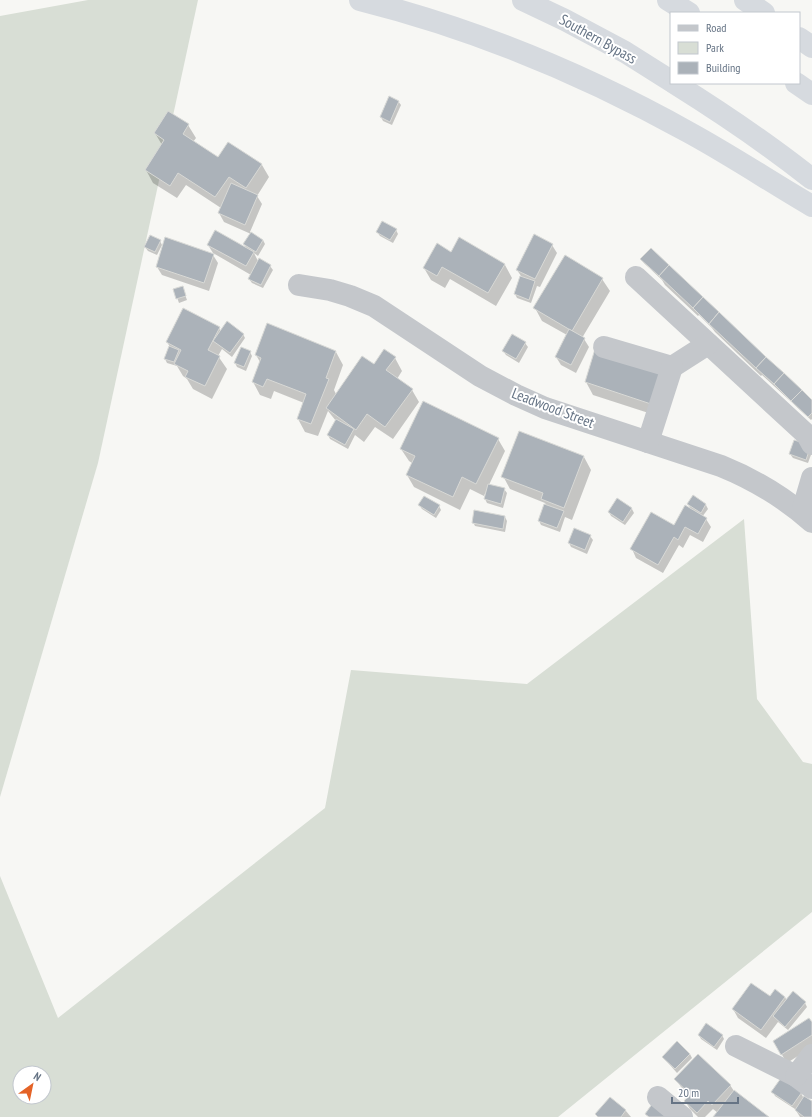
<svg xmlns="http://www.w3.org/2000/svg" width="812" height="1117" font-family="'PT Sans Narrow',sans-serif">
<rect width="100%" height="100%" fill="#f7f7f4"/>
<!-- green -->
<g fill="#d8ded5" fill-rule="evenodd">
<polygon points="88,0 198,0 98,463 0,797 0,16"/>
<path d="M744,519L757,699L803,762L812,764V912L558,1117H0V876L58,1018L325,808L351,670L527,684ZM20,1073H44V1097H20Z"/>
</g>
<!-- shadow -->
<g fill="#0003">
<polygon points="398,101 401,105 392,125 383,121 381,117"/>
<polygon points="188,125 196,138 193,142 219,158 228,143 262,165 269,177 257,196 262,204 250,232 263,240 265,244 258,256 254,253 258,261 270,266 273,270 263,288 252,283 249,279 251,275 213,253 208,245 246,248 244,244 251,234 224,222 219,213 221,208 186,185 177,198 153,183 146,170 162,145 155,133"/>
<polygon points="396,230 398,234 393,243 380,236 377,232"/>
<polygon points="460,239 505,265 512,278 496,306 450,279 445,288 431,280 424,268 451,253"/>
<polygon points="160,241 162,245 157,255 148,251 145,247"/>
<polygon points="552,245 557,253 540,287 537,286 531,303 517,298 515,294 521,276 517,270"/>
<polygon points="213,255 218,263 209,291 162,275 157,267"/>
<polygon points="642,259 812,401 812,419 811,420 762,375 761,376 715,332 712,328 699,315 698,316 665,285 662,280 644,263"/>
<polygon points="602,279 610,291 582,338 584,339 589,347 576,373 561,365 556,357 567,335 542,321 535,308"/>
<polygon points="182,287 187,300 179,303 174,289"/>
<polygon points="268,325 336,352 343,365 334,390 336,394 374,366 395,358 402,371 397,379 412,390 419,402 393,439 375,427 364,442 355,435 348,449 330,439 328,435 336,421 328,411 318,436 305,432 298,419 304,403 274,391 271,399 260,395 253,382 260,362 256,355"/>
<polygon points="219,328 221,332 243,334 245,338 232,357 222,349 218,356 227,369 212,399 193,389 187,379 183,376 177,366 167,363 165,359 170,347 167,342"/>
<polygon points="525,343 528,347 519,363 506,355 503,351"/>
<polygon points="250,352 252,356 246,371 237,367 235,363"/>
<polygon points="666,373 664,418 593,395 586,382"/>
<polygon points="520,432 584,457 591,470 572,520 565,517 560,532 541,525 539,521 547,506 545,503 510,489 503,476"/>
<polygon points="498,439 505,451 489,485 504,489 507,493 503,508 487,503 485,499 486,491 484,496 470,489 460,510 414,487 407,475 412,463 409,461 401,449"/>
<polygon points="812,452 808,463 793,458 790,454"/>
<polygon points="618,499 632,509 634,513 625,525 611,516 609,512"/>
<polygon points="688,504 706,505 708,509 702,517 706,519 711,527 703,542 690,535 683,548 679,545 663,573 636,558 632,549 674,526 692,511"/>
<polygon points="419,505 439,506 441,510 436,518 422,509"/>
<polygon points="505,517 507,521 505,532 475,526 473,522"/>
<polygon points="590,536 593,540 587,554 571,547 569,543"/>
<polygon points="770,997 785,997 787,1001 805,1003 807,1007 788,1030 778,1022 766,1038 738,1018 733,1009"/>
<polygon points="812,1024 812,1047 787,1063 779,1050"/>
<polygon points="699,1035 722,1035 724,1039 717,1050 701,1039"/>
<polygon points="690,1054 692,1058 677,1073 663,1057"/>
<polygon points="676,1079 730,1085 734,1091 768,1117 715,1117 718,1113 713,1109 705,1117 698,1117 690,1109 685,1101 689,1096 681,1087"/>
<polygon points="773,1092 801,1093 803,1097 812,1103 812,1117 800,1117 795,1109 775,1096"/>
<polygon points="610,1098 626,1111 631,1117 598,1117 596,1114"/>
</g>
<!-- building -->
<g fill="#abb2b9" stroke="#d8d9d6">
<polygon points="389,96 399,101 390,122 380,117"/>
<polygon points="168,111 189,124 183,134 218,157 228,142 262,164 246,188 229,177 215,197 178,173 170,186 145,170 164,140 154,133"/>
<polygon points="231,183 258,195 245,225 218,213"/>
<polygon points="382,221 397,229 390,240 376,232"/>
<polygon points="215,230 254,252 246,266 207,245"/>
<polygon points="251,232 263,240 256,252 243,244"/>
<polygon points="534,234 553,244 535,279 516,270"/>
<polygon points="150,235 161,240 155,252 144,247"/>
<polygon points="165,237 214,254 204,283 156,267"/>
<polygon points="459,237 505,264 488,293 442,267 437,276 423,268 437,243 451,252"/>
<polygon points="651,248 669,265 659,276 640,259"/>
<polygon points="565,255 603,278 572,331 533,308"/>
<polygon points="259,258 271,265 261,285 248,279"/>
<polygon points="669,265 703,297 693,308 659,276"/>
<polygon points="520,276 535,281 529,300 514,294"/>
<polygon points="183,286 186,296 176,299 173,289"/>
<polygon points="703,297 719,312 709,324 693,308"/>
<polygon points="183,308 220,327 208,350 220,356 205,386 185,377 188,371 174,364 181,350 166,342"/>
<polygon points="719,312 766,357 756,368 709,324"/>
<polygon points="227,321 244,334 230,353 213,341"/>
<polygon points="267,323 336,351 326,378 329,379 311,424 297,419 306,394 267,379 263,387 252,382 261,358 255,355"/>
<polygon points="569,329 585,338 571,365 555,357"/>
<polygon points="512,334 526,342 516,359 502,351"/>
<polygon points="169,346 179,350 174,362 164,359"/>
<polygon points="241,347 251,351 244,367 234,363"/>
<polygon points="384,349 396,357 386,370 413,389 385,427 367,414 356,430 326,408 362,356 374,364"/>
<polygon points="595,349 667,372 657,406 585,382"/>
<polygon points="766,357 784,373 774,384 756,368"/>
<polygon points="784,373 802,390 791,401 774,384"/>
<polygon points="802,390 812,400 812,413 808,417 791,401"/>
<polygon points="423,401 499,438 476,484 462,477 453,497 406,475 415,456 400,449"/>
<polygon points="336,419 354,429 345,445 327,435"/>
<polygon points="519,431 584,456 564,508 541,499 543,493 501,477"/>
<polygon points="794,440 811,445 806,460 789,454"/>
<polygon points="488,484 505,488 501,504 484,499"/>
<polygon points="693,495 706,504 701,513 687,504"/>
<polygon points="424,496 440,505 434,515 418,505"/>
<polygon points="617,498 632,508 623,522 608,512"/>
<polygon points="544,504 564,511 557,528 538,521"/>
<polygon points="685,505 707,518 698,534 685,527 678,540 674,537 658,565 630,549 651,512 674,525"/>
<polygon points="474,510 505,516 503,529 472,523"/>
<polygon points="574,528 591,535 585,550 568,543"/>
<polygon points="751,983 770,996 775,989 785,997 761,1030 732,1009"/>
<polygon points="793,991 806,1002 785,1027 773,1016"/>
<polygon points="809,1018 812,1022 812,1035 781,1055 773,1041"/>
<polygon points="706,1023 723,1035 714,1047 698,1035"/>
<polygon points="677,1041 690,1054 675,1069 662,1057"/>
<polygon points="698,1054 731,1085 712,1105 708,1101 697,1113 684,1101 690,1094 674,1079"/>
<polygon points="781,1078 802,1092 792,1106 771,1092"/>
<polygon points="734,1090 769,1117 713,1117"/>
<polygon points="804,1096 812,1101 812,1117 804,1117 795,1110"/>
<polygon points="610,1097 626,1110 621,1117 598,1117 595,1114"/>
<polygon points="655,1100 677,1117 649,1117 645,1114"/>
</g>
<g fill="none" stroke-linecap="round" stroke-linejoin="round">
<!-- minor -->
<g stroke="#c4c7cb" stroke-width="22">
<polyline points="636,277 807,435 812,444"/>
<path d="M299,285L330,290L350,296L374,306L480,376L516,395L545,408L721,466C753,479 785,498 812,522"/>
<polyline points="604,347 672,367 708,344"/>
<polyline points="648,442 672,367"/>
<polyline points="802,512 812,478"/>
<polyline points="736,1046 796,1076 812,1088"/>
<polyline points="796,1076 812,1055"/>
<polyline points="658,1097 682,1117"/>
</g>
<!-- motorway -->
<g stroke="#d6dadf" stroke-width="22">
<path d="M360,0C476,29 586,75 690,133C732,156 771,182 812,206"/>
<polyline points="523,0 565,20 625,52 671,81"/>
<polyline points="668,0 689,13"/>
<polyline points="745,0 764,13"/>
<polyline points="799,38 812,47"/>
<path d="M674,83C722,113 768,144 812,179"/>
<polyline points="796,83 812,94"/>
</g>
</g>
<g text-anchor="middle" stroke-width="4" stroke-linejoin="round" paint-order="stroke">
<!-- street labels -->
<g font-size="15" fill="#667485" stroke="#fff">
<text transform="translate(598 39) rotate(29)" y="5">Southern Bypass</text>
<text transform="translate(553 408) rotate(21)" y="5">Leadwood Street</text>
</g>
</g>
<!-- legend -->
<rect x="670" y="12" width="130" height="72" fill="#ffffff" stroke="#c2c7ce"/>
<rect x="678" y="25" width="20" height="6" fill="#c4c7cb" stroke="#c2c7ce"/>
<text x="706" y="32" font-size="12" fill="#667485">Road</text>
<rect x="678" y="42" width="20" height="12" fill="#d8ded5" stroke="#c2c7ce"/>
<text x="706" y="52" font-size="12" fill="#667485">Park</text>
<rect x="678" y="62" width="20" height="12" fill="#abb2b9" stroke="#c2c7ce"/>
<text x="706" y="72" font-size="12" fill="#667485">Building</text>
<!-- north arrow -->
<g transform="translate(32 1085) rotate(33)"><circle r="19" fill="#ffffff" stroke="#c2c7ce"/>
<path d="M0-3L7 15L0 10L-7 15Z" fill="#e46327"/>
<text y="-6" font-size="11" font-weight="bold" text-anchor="middle" fill="#667485">N</text>
</g>
<!-- scale -->
<path d="M672 1097v6h66v-6" fill="none" stroke="#667485" stroke-width="2"/>
<text x="678" y="1097" font-size="12" fill="#667485" stroke="#ffffff" stroke-width="3" paint-order="stroke">20 m</text>
</svg>
